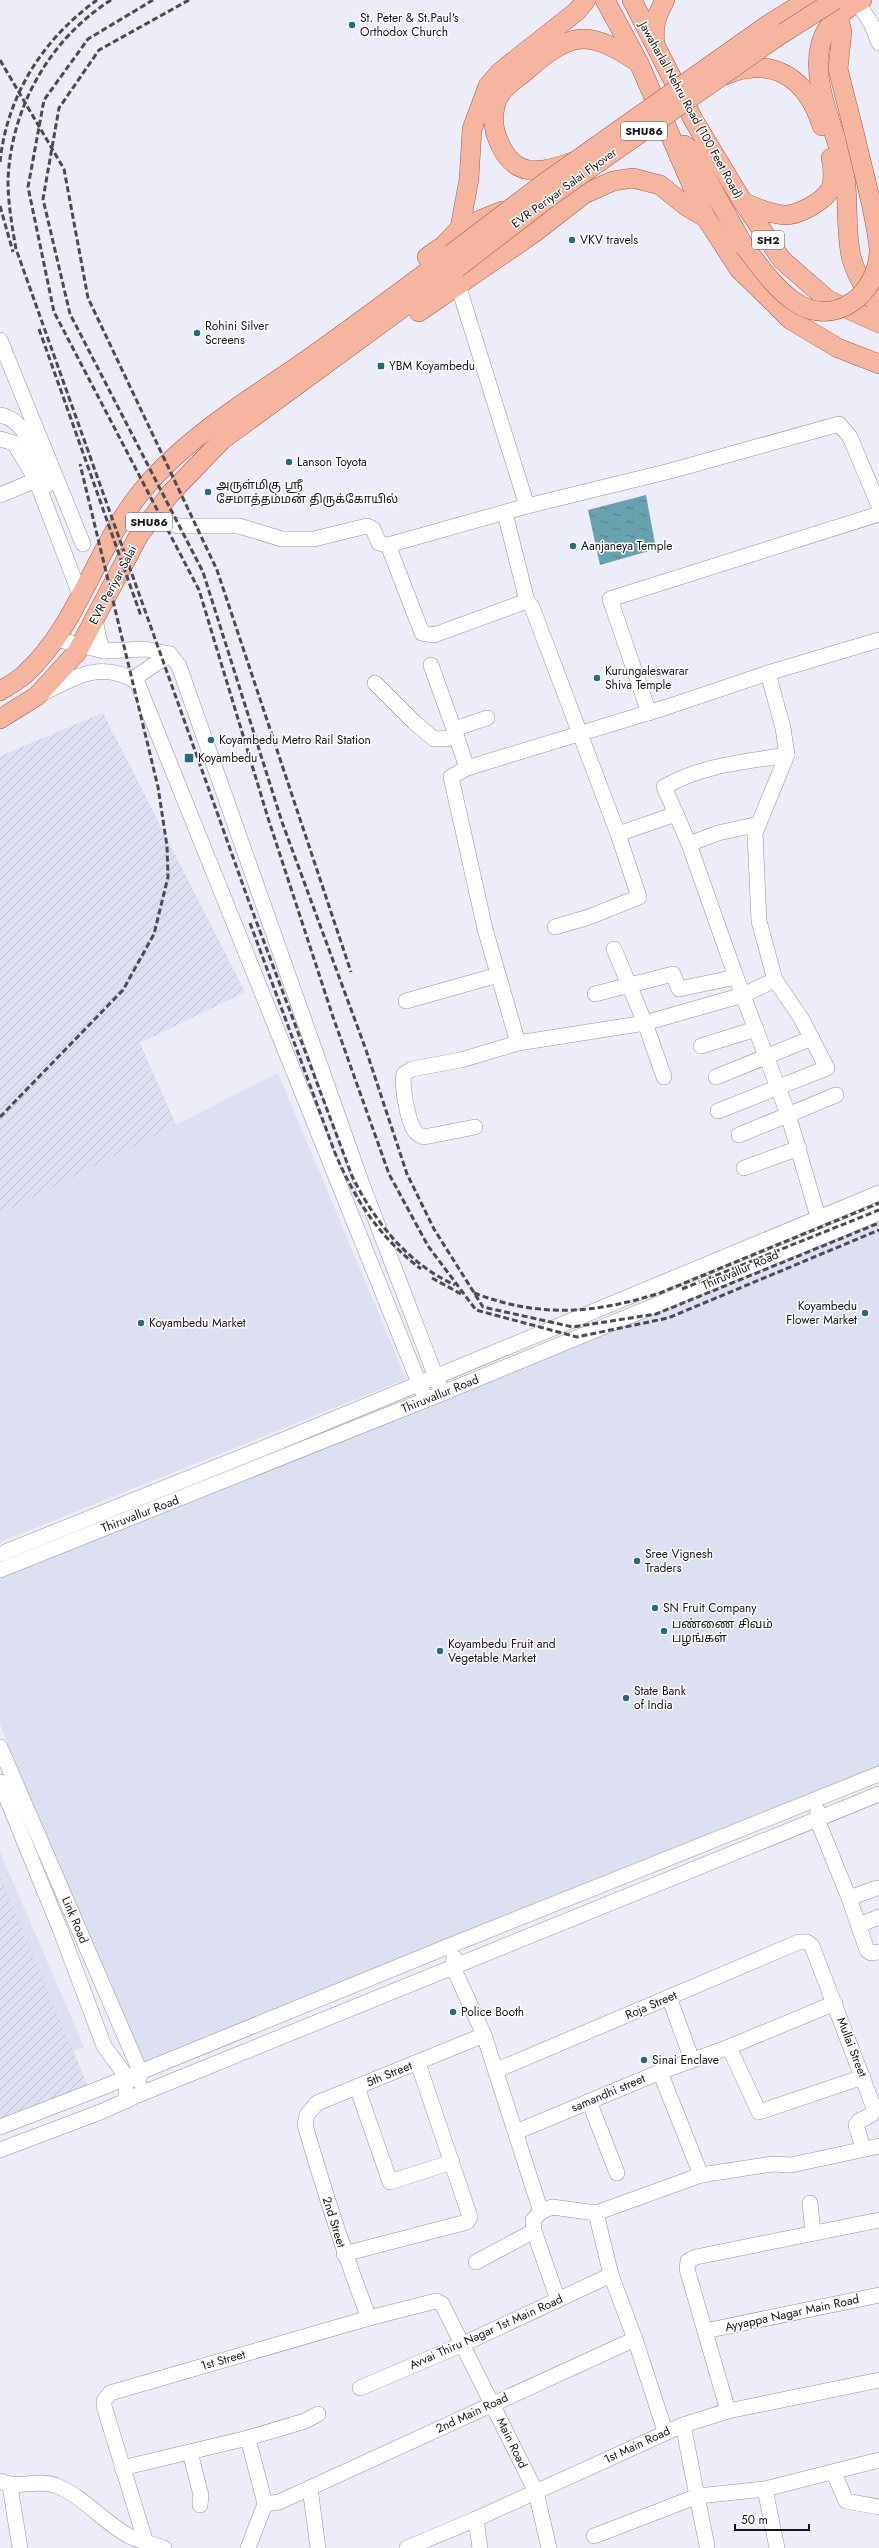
<svg xmlns="http://www.w3.org/2000/svg" width="879" height="2548" font-family="Jost,'Noto Sans Tamil',sans-serif">
<defs>
<pattern id="industrial-furrows" width="10" height="10" patternUnits="userSpaceOnUse"><rect width="10" height="10" fill="#dddff2"/><path d="M-1 1l2-2M0 10L10 0M9 11l2-2" fill="none" stroke="#bdbecf"/></pattern>
<pattern id="water-ripples" width="26" height="14" patternUnits="userSpaceOnUse"><rect width="26" height="14" fill="#68a1af"/><path d="M2 4q2-2 4 0t4 0M15 11q2-2 4 0t4 0" fill="none" stroke="#54828d"/></pattern>
</defs>
<rect width="100%" height="100%" fill="#ecedf9"/>
<!-- built -->
<g fill="#dddff2">
<polygon points="278,1073 406,1379 0,1542 0,1214"/>
<polygon points="879,1218 879,1770 137,2070 0,1724 0,1578 657,1311"/>
<polygon points="0,1852 84,2047 0,2081"/>
</g>
<!-- industrial -->
<g fill="url(#industrial-furrows)">
<polygon points="103,713 245,992 140,1043 176,1125 0,1214 0,756"/>
<polygon points="0,1877 89,2089 0,2123"/>
</g>
<!-- water -->
<polygon fill="url(#water-ripples)" points="646,495 656,549 600,565 588,510"/>
<g fill="none" stroke-linecap="round" stroke-linejoin="round">
<defs>
<g id="minor">
<polyline points="857,2 871,23 879,43"/>
<polyline points="458,285 527,506"/>
<polyline points="0,340 83,544"/>
<path d="M0,415C28,420 38,460 47,485"/>
<polyline points="0,439 14,443 36,480 81,597"/>
<polyline points="0,495 36,480"/>
<path d="M505,513L527,601L532,607L618,834L676,814L664,787C702,765 744,762 787,755"/>
<polyline points="154,517 178,526 239,526 282,539 314,539 367,526 373,529 379,543 388,545 527,506 670,471 839,424 850,437 879,506"/>
<polyline points="388,545 422,633 434,635 527,601"/>
<polyline points="95,619 99,640 104,651"/>
<polyline points="56,639 104,651 145,649 170,654 179,666 363,1187 439,1385"/>
<polyline points="431,665 457,738"/>
<polyline points="768,673 879,640"/>
<polyline points="133,679 170,654"/>
<polyline points="375,683 414,722 434,739 457,738 467,768"/>
<path d="M41,694C76,677 100,660 137,682L423,1393"/>
<polyline points="649,713 610,599 879,514"/>
<polyline points="454,729 487,718"/>
<polyline points="676,814 689,844 736,977 788,1114 818,1217"/>
<polyline points="689,844 718,833 759,824"/>
<polyline points="555,927 589,917 639,897 618,834"/>
<polyline points="614,949 645,1023 664,1077"/>
<polyline points="595,994 673,974 679,989 736,977"/>
<polyline points="406,1001 498,975"/>
<polyline points="518,1043 485,929 451,777 467,768 667,707 768,673 783,728 787,755 755,833 759,921 775,980 801,1018 827,1068 718,1111"/>
<polyline points="701,1046 756,1029"/>
<polyline points="716,1077 812,1038"/>
<path d="M475,1127L424,1137C420,1136 417,1135 414,1130C408,1120 401,1085 404,1074L412,1069L461,1060L518,1043L645,1023L743,995L775,980"/>
<polyline points="739,1135 836,1095"/>
<polyline points="744,1168 799,1148"/>
<polyline points="0,1554 276,1443 879,1193"/>
<polyline points="0,1570 443,1393 879,1213"/>
<polyline points="0,1747 140,2071 139,2081"/>
<polyline points="0,1782 62,1934 104,2046 126,2076 126,2101"/>
<polyline points="818,1811 817,1819 849,1898 867,1950 871,1953 879,1952"/>
<polyline points="849,1898 877,1888"/>
<polyline points="859,1925 879,1917"/>
<polyline points="454,1957 453,1967 484,2035 541,2212"/>
<polyline points="669,1997 692,2060"/>
<polyline points="729,2047 759,2112 863,2077"/>
<polyline points="497,2070 799,1942 807,1942 812,1946 874,2108 871,2115 859,2121 856,2125 863,2148"/>
<polyline points="660,2072 701,2175"/>
<polyline points="357,2087 390,2182 452,2162"/>
<polyline points="589,2101 617,2173"/>
<polyline points="0,2127 106,2086 444,1948 879,1774"/>
<polyline points="516,2132 660,2072 729,2047 835,2003"/>
<polyline points="0,2150 103,2111 138,2095 879,1794"/>
<polyline points="810,2203 813,2233"/>
<polyline points="596,2213 611,2275 635,2339 665,2431"/>
<polyline points="344,2254 467,2222 470,2217 418,2063"/>
<polyline points="476,2262 534,2231"/>
<polyline points="558,2300 534,2231 533,2220 541,2212 552,2207 596,2213 701,2175 772,2164 791,2165 879,2146"/>
<path d="M369,2318C344,2254 324,2190 305,2125L307,2115L317,2103L484,2035"/>
<polyline points="705,2331 879,2295"/>
<polyline points="360,2388 461,2345 611,2275"/>
<polyline points="728,2411 687,2269 688,2261 696,2257 879,2220"/>
<polyline points="683,2425 707,2546"/>
<polyline points="190,2452 201,2495 200,2505"/>
<polyline points="122,2468 248,2438 305,2421 318,2414"/>
<polyline points="834,2473 846,2501 879,2507"/>
<path d="M0,2481C18,2490 38,2478 57,2486C84,2497 103,2522 129,2536C139,2541 153,2544 164,2548"/>
<polyline points="10,2486 20,2548"/>
<polyline points="310,2488 318,2548"/>
<polyline points="765,2489 777,2548"/>
<polyline points="265,2504 279,2502 635,2339"/>
<polyline points="476,2519 480,2548"/>
<polyline points="594,2536 698,2496 765,2489 879,2460"/>
<polyline points="145,2540 104,2406 104,2401 110,2393 369,2318 436,2301 442,2304 536,2492 549,2548"/>
<polyline points="248,2548 265,2504 248,2438"/>
<polyline points="407,2548 476,2519 683,2425 728,2411 879,2380"/>
</g>
<g id="major">
<polyline points="605,0 639,63 706,218 739,269 791,320 838,348 879,364"/>
<polyline points="632,0 694,121 743,202 782,260 828,300 879,323"/>
<path d="M862,0C846,8 830,20 823,37C807,78 836,128 844,168C849,197 845,227 851,256C855,273 867,294 879,306"/>
<polyline points="838,15 842,32 838,69 855,136"/>
<polyline points="769,24 808,0"/>
<path d="M655,44C653,26 656,16 665,0"/>
<path d="M725,75C773,55 807,78 822,126"/>
<polyline points="684,145 691,150 744,246"/>
<path d="M572,162C540,174 514,178 499,142C493,129 492,114 497,100C502,87 517,79 527,70C571,32 587,29 636,61"/>
<path d="M743,202C756,208 772,215 787,215C800,214 825,201 831,188C834,180 833,166 831,158"/>
<polyline points="460,228 469,179 472,129 488,86 500,72 577,11 586,0"/>
<polyline points="427,257 443,246 460,228 502,211"/>
<polyline points="419,312 534,233 584,194 613,181 633,178 660,185 686,206 706,218"/>
<path d="M0,691C8,686 17,681 24,675C79,625 95,549 141,492C183,440 244,403 298,366C350,330 400,292 451,254"/>
<polyline points="0,719 37,696 77,652 139,535 170,494 222,440 457,268"/>
</g>
</defs>
<!-- minor casing -->
<use href="#minor" stroke="#90919c" stroke-width="16"/>
<!-- major casing -->
<use href="#major" stroke="#a35c46" stroke-width="20"/>
<!-- minor -->
<use href="#minor" stroke="#fff" stroke-width="15"/>
<!-- major -->
<use href="#major" stroke="#f6b59f" stroke-width="19"/>
<!-- rail -->
<g stroke="#4a4a50" stroke-width="3" stroke-dasharray="6 3" stroke-linecap="butt">
<path d="M111,0C50,39 11,107 8,180C8,203 12,226 16,249L249,902L352,1176C374,1221 408,1264 455,1285"/>
<polyline points="153,0 88,39 44,100 28,187 54,312 199,590 268,818 333,1017 389,1174 428,1246 476,1310 577,1337 668,1318 879,1230"/>
<polyline points="189,0 99,50 59,108 43,199 70,314 203,572 282,822 366,1050 407,1174 434,1229 483,1307 573,1327 656,1314 879,1223"/>
<polyline points="0,60 64,169 88,298 217,570 351,972"/>
<path d="M0,162C7,95 43,39 97,0"/>
<polyline points="0,206 13,252"/>
<polyline points="39,329 141,616"/>
<path d="M250,923L335,1153C355,1200 380,1238 421,1269"/>
<polyline points="0,1117 123,990 154,934 168,877 167,846 158,787 80,464"/>
<polyline points="432,1278 463,1295"/>
<polyline points="682,1289 879,1210"/>
<path d="M474,1293C540,1318 593,1314 660,1293L879,1203"/>
</g>
<defs>
<g id="major-bridge">
<path d="M744,246C759,265 774,288 795,302C834,329 879,294 879,249C876,215 863,171 855,136"/>
<polyline points="451,254 543,184 769,24"/>
<polyline points="457,268 552,195 777,37 835,0"/>
</g>
</defs>
<!-- major-bridge casing -->
<use href="#major-bridge" stroke="#a35c46" stroke-width="20" stroke-linecap="butt"/>
<!-- major-bridge -->
<use href="#major-bridge" stroke="#f6b59f" stroke-width="19"/>
</g>
<!-- markers -->
<g fill="#256b7a" stroke="#fff" stroke-width="1.5">
<circle cx="352" cy="25" r="4"/>
<circle cx="572" cy="240" r="4"/>
<circle cx="197" cy="333" r="4"/>
<rect x="377" y="362" width="8" height="8" rx="2"/>
<circle cx="289" cy="462" r="4"/>
<circle cx="208" cy="492" r="4"/>
<circle cx="573" cy="546" r="4"/>
<circle cx="597" cy="678" r="4"/>
<circle cx="211" cy="740" r="4"/>
<rect x="184" y="753" width="10" height="10" rx="2"/>
<circle cx="865" cy="1313" r="4"/>
<circle cx="141" cy="1323" r="4"/>
<circle cx="637" cy="1561" r="4"/>
<circle cx="655" cy="1608" r="4"/>
<circle cx="664" cy="1631" r="4"/>
<circle cx="440" cy="1651" r="4"/>
<circle cx="626" cy="1698" r="4"/>
<circle cx="453" cy="2012" r="4"/>
<circle cx="644" cy="2060" r="4"/>
</g>
<g text-anchor="middle" stroke-width="3" stroke-linejoin="round" paint-order="stroke">
<!-- shield labels -->
<g fill="#fff" stroke="#5a5a5d" stroke-width="1">
<rect x="621" y="122" width="46" height="18" rx="3"/>
<rect x="752" y="231" width="32" height="18" rx="3"/>
<rect x="126" y="513" width="46" height="18" rx="3"/>
</g>
<g font-size="11" font-weight="bold" fill="#141418">
<text x="644" y="135">SHU86</text>
<text x="768" y="244">SH2</text>
<text x="149" y="526">SHU86</text>
</g>
<!-- poi labels -->
<g font-size="12" fill="#141418" stroke="#fff" text-anchor="start">
<text x="360" y="22">St. Peter &amp; St.Paul's<tspan x="360" dy="14">Orthodox Church</tspan></text>
<text x="580" y="244">VKV travels</text>
<text x="205" y="330">Rohini Silver<tspan x="205" dy="14">Screens</tspan></text>
<text x="389" y="370">YBM Koyambedu</text>
<text x="297" y="466">Lanson Toyota</text>
<text x="216" y="489">அருள்மிகு ஸ்ரீ<tspan x="216" dy="14">சேமாத்தம்மன் திருக்கோயில்</tspan></text>
<text x="581" y="550">Aanjaneya Temple</text>
<text x="605" y="675">Kurungaleswarar<tspan x="605" dy="14">Shiva Temple</tspan></text>
<text x="219" y="744">Koyambedu Metro Rail Station</text>
<text x="198" y="762">Koyambedu</text>
<text x="857" y="1310" text-anchor="end">Koyambedu<tspan x="857" dy="14">Flower Market</tspan></text>
<text x="149" y="1327">Koyambedu Market</text>
<text x="645" y="1558">Sree Vignesh<tspan x="645" dy="14">Traders</tspan></text>
<text x="663" y="1612">SN Fruit Company</text>
<text x="672" y="1628">பண்ணை சிவம்<tspan x="672" dy="14">பழங்கள்</tspan></text>
<text x="448" y="1648">Koyambedu Fruit and<tspan x="448" dy="14">Vegetable Market</tspan></text>
<text x="634" y="1695">State Bank<tspan x="634" dy="14">of India</tspan></text>
<text x="461" y="2016">Police Booth</text>
<text x="652" y="2064">Sinai Enclave</text>
</g>
<!-- street labels -->
<g font-size="12" fill="#141418" stroke="#fff">
<text transform="translate(691 110) rotate(61)" y="4">Jawaharlal Nehru Road (100 Feet Road)</text>
<text transform="translate(564 188) rotate(-36)" y="4">EVR Periyar Salai Flyover</text>
<text transform="translate(113 585) rotate(-62)" y="4">EVR Periyar Salai</text>
<text transform="translate(740 1270) rotate(-23)" y="4">Thiruvallur Road</text>
<text transform="translate(440 1394) rotate(-22)" y="4">Thiruvallur Road</text>
<text transform="translate(140 1514) rotate(-21)" y="4">Thiruvallur Road</text>
<text transform="translate(75 1920) rotate(67)" y="4">Link Road</text>
<text transform="translate(651 2005) rotate(-23)" y="4">Roja Street</text>
<text transform="translate(852 2047) rotate(69)" y="4">Mullai Street</text>
<text transform="translate(389 2074) rotate(-22)" y="4">5th Street</text>
<text transform="translate(608 2093) rotate(-23)" y="4">samandhi street</text>
<text transform="translate(334 2222) rotate(73)" y="4">2nd Street</text>
<text transform="translate(792 2313) rotate(-12)" y="4">Ayyappa Nagar Main Road</text>
<text transform="translate(486 2332) rotate(-24)" y="4">Avvai Thiru Nagar 1st Main Road</text>
<text transform="translate(223 2360) rotate(-16)" y="4">1st Street</text>
<text transform="translate(472 2413) rotate(-25)" y="4">2nd Main Road</text>
<text transform="translate(512 2443) rotate(64)" y="4">Main Road</text>
<text transform="translate(637 2445) rotate(-25)" y="4">1st Main Road</text>
</g>
</g>
<!-- scale -->
<path d="M735 2524v6h74v-6" fill="none" stroke="#141418" stroke-width="2"/>
<text x="741" y="2524" font-size="12" fill="#141418" stroke="#ffffff" stroke-width="3" paint-order="stroke">50 m</text>
</svg>
